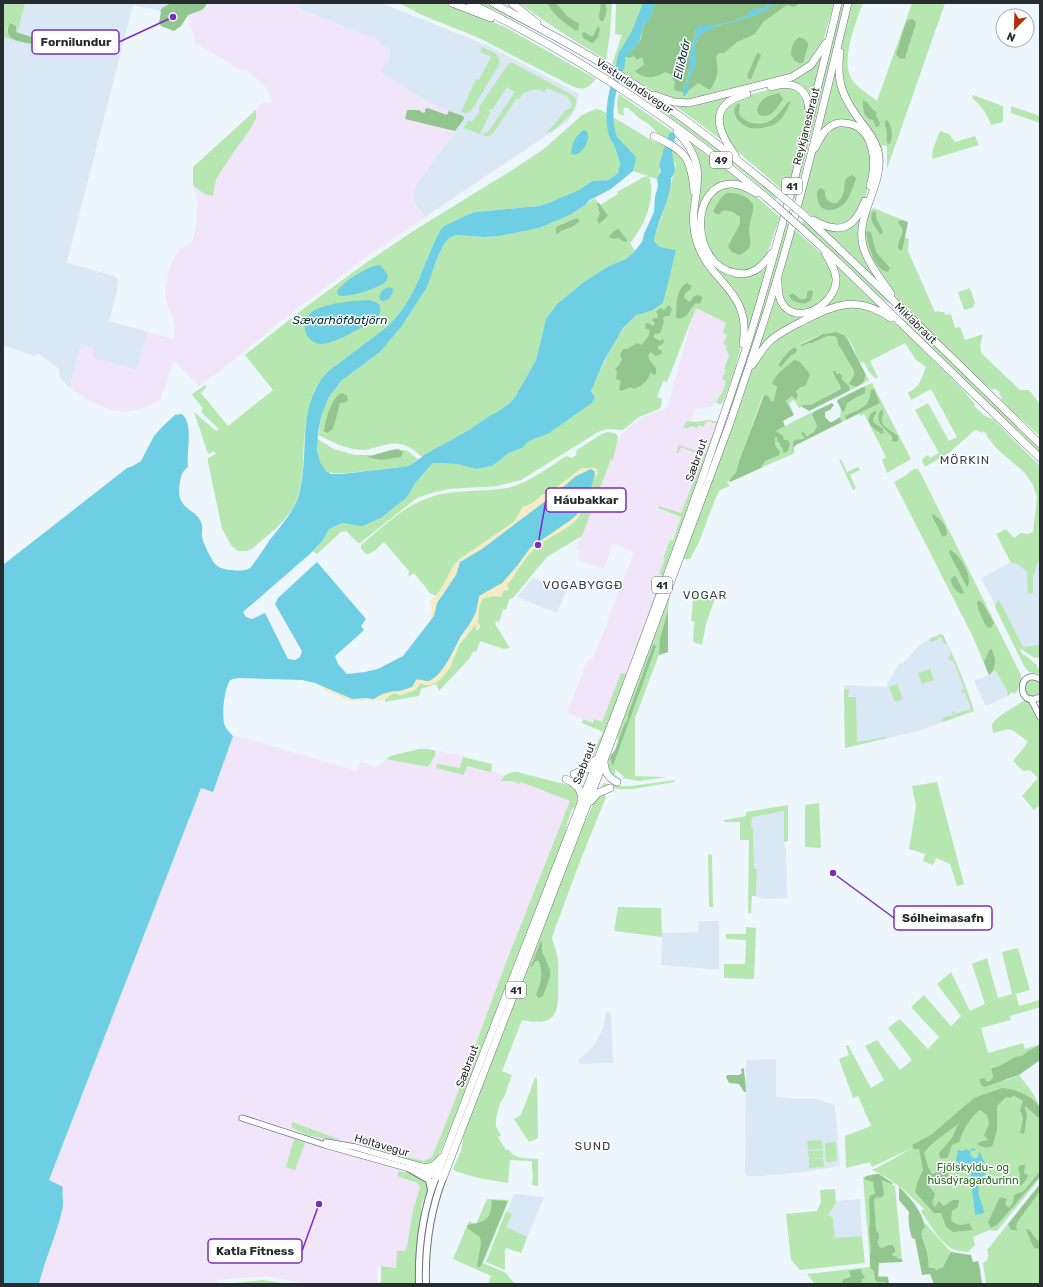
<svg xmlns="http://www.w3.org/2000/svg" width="1043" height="1287" font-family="Rubik,sans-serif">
<rect width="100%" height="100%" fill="#edf6fd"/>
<!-- built -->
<g fill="#d9e8f4">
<polygon points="3,3 207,3 188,15 181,26 174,31 161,26 159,23 161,11 133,5 67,262 68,263 114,276 118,279 117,291 109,321 148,332 137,370 91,357 81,344 70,388 60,378 59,369 39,354 34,356 3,345"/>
<polygon points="298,3 381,3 491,47 579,94 576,108 568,121 425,217 416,205 414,198 414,193 416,185 464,119 463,117 432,104 380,73 381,67 387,63 389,57 390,50 381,45 380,41 296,7"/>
<polygon points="1040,555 1040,648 1018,648 981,578 1015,560"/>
<polygon points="533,578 566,591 557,613 517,597"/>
<polygon points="941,634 943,635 954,657 962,676 974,711 918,731 845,748 844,685 886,687 899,663 902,664 919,646 931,638"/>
<polygon points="995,669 1007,690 1008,696 986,706 974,681 989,675"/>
<polygon points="784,811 784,842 786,850 787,898 763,899 756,896 757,869 754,869 753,828 751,828 752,816"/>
<polygon points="699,921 719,921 719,970 661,965 662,933 698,932"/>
<polygon points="606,1012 611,1012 613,1063 580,1064 578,1061 580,1059 593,1047 603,1029"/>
<polygon points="776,1059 776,1096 794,1099 817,1099 835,1105 840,1166 804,1172 762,1176 748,1176 745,1173 746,1060"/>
<polygon points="514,1194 544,1197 521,1253 506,1247 504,1253 505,1253 505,1270 486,1262"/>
<polygon points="860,1199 862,1236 835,1239 833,1219 828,1215 836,1203 835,1201"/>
</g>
<!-- industrial -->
<g fill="#f1e5fa">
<polygon points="207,3 298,3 297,8 380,41 381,45 390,50 389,57 387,63 381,68 380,73 432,104 463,116 464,119 416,185 414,193 414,198 416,205 425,217 363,259 286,317 224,368 199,386 174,361 160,400 144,408 127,412 110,410 89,401 70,388 81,344 94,348 92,357 137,370 148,332 174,339 175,325 166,299 165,285 172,261 180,249 192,243 196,228 197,200 193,185 193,167 264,102 272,103 266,87 245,69 243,71 195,43 188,15 202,10"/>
<polygon points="695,308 726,323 728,346 726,349 729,356 724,368 726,369 726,381 723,391 716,402 712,406 700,409 694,408 692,423 711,421 716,423 715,429 681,514 659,509 681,517 672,540 670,540 664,554 663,558 665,559 659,573 662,575 625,675 621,673 602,722 593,723 567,713 587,661 593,659 634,552 613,544 604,569 578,560 581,551 576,549 576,548 619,438 628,428 640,419 654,412 667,409"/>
<polygon points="233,736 241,737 357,771 360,762 377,767 386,759 428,767 439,751 464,756 463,764 493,771 570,801 507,960 450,1113 432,1157 424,1161 397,1154 362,1141 359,1154 401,1165 398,1176 419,1185 420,1187 413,1210 407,1247 404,1251 396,1268 378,1266 377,1284 307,1284 266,1276 217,1280 218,1284 39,1284 45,1261 62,1212 64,1203 62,1190 63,1187 49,1181 201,787 213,792"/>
</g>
<!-- green -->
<g fill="#b6e7b1">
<path d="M3,3H25L17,33L15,31L7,28C7,34 9,36 14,40L3,37Z"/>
<path d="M399,3H448L466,10L507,28L596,79C589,87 585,91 574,87L479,38L422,15Z"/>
<path d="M480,3C496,3 524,22 539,31L544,35Z"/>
<polygon points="519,3 612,3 610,34 606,60 561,32"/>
<path d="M616,3H834L823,42L807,65L792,74L694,100C689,100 683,101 678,100C654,95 632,77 612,64L622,35L615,34Z"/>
<polygon points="842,3 845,3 795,199 792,197"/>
<path d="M851,3H863C856,22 839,63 853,81C859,89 870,95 877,101L912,3H945L887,169V146L882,145L884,161L882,169L846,96L840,59L843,38Z"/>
<path d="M482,47C490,51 502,53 499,65L471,111L467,113L461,112L476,79L479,80L491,57L480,52Z"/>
<polygon points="823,52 810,108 810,100 788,82 735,95 717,117 716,126 723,141 670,102 682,104 789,80"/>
<path d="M837,55V78L840,92L848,107L873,140L878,162V172L864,211L860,233L863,252L881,285L819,226C846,235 856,228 866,202C870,191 876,179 876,166C877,135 847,102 820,134H818Z"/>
<path d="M509,63H513L569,93L573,96L577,102L571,114L552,132H549L547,130L551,128L565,111L571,108L572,104L567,96L547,88L544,92C538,88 530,90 523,93L519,99L517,98L491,136H484L483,135L484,133L488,132L515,92L507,87L492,110L490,109L489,111L490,113L480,134L463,128L469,120L472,122L479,113V107Z"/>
<polygon points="783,86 800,91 806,106 805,121 787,194 737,151 728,141 721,121 725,110 733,100 741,97"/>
<polygon points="619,94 673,132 670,141 661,137 650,125 639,118 628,108 625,107 623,109 624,114 623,116 618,113 617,101"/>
<path d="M973,95L1003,106V122L991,125C987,114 982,106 972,98Z"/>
<path d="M648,101C695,128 736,163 777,197L776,200L731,162Z"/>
<polygon points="1011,106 1040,116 1040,123 1011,113"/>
<path d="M596,109L601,110L653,141L665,145C664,151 662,158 660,164C659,170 661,173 657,179L649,177C657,197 643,229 630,243L635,251L626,259L609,266L585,281L557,304L546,319L536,360L515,397L510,403L497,412L492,414L469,430L422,457C405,442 398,441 377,447C372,448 367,450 362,450C345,449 333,442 318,435L322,414L329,397L341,381L380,352L402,326L427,287L438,256L444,244L449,238L456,235L484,237L499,236L539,228L570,215L595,198L600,205L618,194L617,192L644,177L648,176L633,171L636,157L623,145L613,142L620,163L618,173L609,180L592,181L579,190L546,204L538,206L476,212L469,214L444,226L441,229C422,264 418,297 388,326L326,373C321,379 315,386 313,394C306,413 304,436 303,457C303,471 302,486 297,499C290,519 269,534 253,548L247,551H238L231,545L222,529L208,462V458L216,454L214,451L208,454L194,412L216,431L219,429L201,412L203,409L192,394L205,385L207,387L201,393L228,426L273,390L245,355L303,309L363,265L418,228L509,172L545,148L582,115Z"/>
<path d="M256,110V119L247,134L233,153L216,179L213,196C204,195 200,191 193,185V167Z"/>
<path d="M837,125C847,126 856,126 863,134C879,153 869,201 854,218C850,222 843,225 838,227L817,220L800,206C805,187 813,148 825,134C828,130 833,128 837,125Z"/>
<polygon points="940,131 949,134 955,142 975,136 979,145 932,159 933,149"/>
<polygon points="691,143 747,186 724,183 701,208 708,257 744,276 770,260 746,340 745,313 705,256 696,222 698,204 699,166 696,152"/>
<path d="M674,150L683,155L692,183L691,225L692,236L696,248L737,304L743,337L734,373L723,402L720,405L716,402L723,391L726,381L722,379L726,370L724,369L729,356L726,349L727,346L723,344L727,335L723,333L726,323L696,308L667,382L663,381L657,397L662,399L661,406L659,409L639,417L623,430L607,429L598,432L521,480L497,486L449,489L435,492L417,498L360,543L357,542L346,531L341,532L317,554L313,551L323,540L329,529L343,523L358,526H363L381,518L407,497L416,482L433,463L458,464L476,469L492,466L509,453L522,448L529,441L548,434L592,403L595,397L591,391C599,373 620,325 636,315C639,313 647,312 651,311L676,250L660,247L654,241L655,232L661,219L676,165L672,159V152Z"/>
<polygon points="733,186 750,191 780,217 766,257 754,269 737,272 719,265 707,248 702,224 708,200 716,191"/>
<path d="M873,208L908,222L904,237L909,239L908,251L935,312L939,311V312H944L945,315L951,314L955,328L960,327L965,340L983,334L980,346L981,349V353L1020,390H1029L1040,404V436C1027,424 1013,413 1001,399L1002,397L999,394L1000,393L995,388L993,390L983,383L915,318L898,299L872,263L863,235L867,215Z"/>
<polygon points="803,220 885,296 889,304 882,299 802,224"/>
<polygon points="785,221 789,225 762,320 733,407 729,411"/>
<polygon points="794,229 822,254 831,268 835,279 829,297 808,311 790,310 779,294 779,286 781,275"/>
<polygon points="833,262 884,311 856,301 822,310 757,352 775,288 779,304 803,316 832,299"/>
<polygon points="970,288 975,303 973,304 974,307 964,310 958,292"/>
<path d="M848,305L870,309L898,325L963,390L975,404L974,406L985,416L993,419L1040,466V557L1033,576V593H1028L1027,571L1017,564L1011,563L996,534L1006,529L1014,538L1021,533L1028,534L1033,532L1037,497L1033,485L1025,473L997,449L986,435H988L983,431V433L975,430L950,452L925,467L922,461L923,458L928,455L930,458L939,453L915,410L928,403L949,441L957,437L931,389L911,400L908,393C920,386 921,380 926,367L916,360L905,343L870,361L878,377L876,379L869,372L864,362L860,363C856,355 853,344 847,338C835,325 813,338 800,344L802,346L809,343H813L827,336H834L838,338V344L854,371V375L850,382L866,377V375L869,380L849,391L850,388L847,384L842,379V376L841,373L833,374L841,384V389L810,405H803L802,407L799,408L794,400L789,403L794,415L786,401L792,396L795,399L798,395L796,391L797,389L802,387L772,384L777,386L774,400L772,402L763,395L739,461L736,472L733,477L727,482L730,486L720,490L716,497L699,542L690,559H683L750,375L757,361L773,341L787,332L835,308Z"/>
<polygon points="901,316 912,323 1040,448 1040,453 906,323"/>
<path d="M872,383L911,459L887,473L882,460L886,457L864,414L860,416L859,413L880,403L870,395C866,411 854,409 845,418L846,420L842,422L840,417L841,408V409L848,404L850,400L865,393L866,389L863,387Z"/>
<path d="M813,412L812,416L817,426C813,434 810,437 802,435L804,438L803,440C794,440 788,444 795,453L761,468L765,461L778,456L775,445V438L777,437V441L784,440L776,431L798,419Z"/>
<polygon points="709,420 719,422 701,473 605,731 590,764 585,767 603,732 582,723 583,719 593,723 594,719 602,722 621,673 626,674 662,575 659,574 665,559 663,558 670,540 673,540 681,517 658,508 659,506 681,513 704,456 681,447 678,453 676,453 679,445 705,454 715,429 716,423 712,423 711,421 706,422 703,427 699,425 697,428 691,426 689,427 688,429 683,427 687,421 696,422"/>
<path d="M607,432L615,433L618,437L613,460L611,459L582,536L553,553L546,558L514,597L509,600L506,610L503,609L499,622L496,621L495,624L510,648L504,649L480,641L476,652L473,651L470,658L439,691L436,684L421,689L419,696L385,702V699L394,693L399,695L418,687L420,683L427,685L449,669L459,645L476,624V629L480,628V626L477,622L479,617L451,604L582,468L557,487L541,496L533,503L523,507L514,522L461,558L453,566L447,581L436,596L430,593L414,573L408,577L409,571L384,542C380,545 371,556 366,554C365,554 362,549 361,549V545C379,530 402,508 423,500C450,488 479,493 507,488C529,483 548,468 566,456L572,458L576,455L577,450L600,435Z"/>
<path d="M317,439L334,449L355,455H374L401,450H406L418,459L409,466L402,467C388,467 334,478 326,471C318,463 317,450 317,439Z"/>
<polygon points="841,459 847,472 858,467 860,470 850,475 856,488 853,490 839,460"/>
<path d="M914,469H918L920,472L1021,675C1022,681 1019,691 1014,694L1012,692L1008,696L1007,690L995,670L989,675L972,635L894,482L908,474V473Z"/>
<polygon points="694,591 716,596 706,624 702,645 693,642 694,624 695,622 691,621"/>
<path d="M670,594L668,610L660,638V652L635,718V776L667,777L639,781L622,778L624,777L615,769V775L620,778C609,776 609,772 606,762L611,755L610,759L613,765L656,647L653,645L628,714L627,721L624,725L618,743L617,733Z"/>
<polygon points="999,600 1023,647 1040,645 1039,658 1033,657 1021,649 1020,650 1024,656 1025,655 1037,665 1037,668 1040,667 1040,672 1037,674 1029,672 1024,666 995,607 996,602"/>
<path d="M941,634L943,635C955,660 966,685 974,711L943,722L942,718L953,715L952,712L954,711L955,714L971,709L965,692L962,693L961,691L964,688L953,660L951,661L948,658L951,654L947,644H945L942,641L943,639L939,637L938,639L932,642L930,641L931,638Z"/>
<polygon points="930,669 934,680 922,684 918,673"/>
<circle cx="1033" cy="688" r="8"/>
<polygon points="897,684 903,699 895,702 889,687"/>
<polygon points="844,689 849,689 848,697 856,697 857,742 886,737 887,738 845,748"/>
<path d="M1025,700L1030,703L1040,723V805L1034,810L1022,796L1038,778L1030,770L1023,771L1013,761L1028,742L1014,731L1009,729L993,733C993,730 991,726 993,723C996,716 1018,705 1025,700Z"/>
<polygon points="419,749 428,749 436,751 435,756 428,767 386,759 390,756"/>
<polygon points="463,757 492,764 491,772 467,766 464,775 436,768 437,764 438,764 460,768"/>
<path d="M513,772H517L572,786L576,788L578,801L574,808L572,809L567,823L565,836L474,1069L442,1149C437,1157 435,1163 425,1164L364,1146L362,1141L364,1138L367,1139L366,1142L397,1154L424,1161L432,1157L450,1113L507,960L570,801L521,782L520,784L512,781H501L505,775Z"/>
<polygon points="675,780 674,782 633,789 619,789 602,786 603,783 622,786 631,786"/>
<polygon points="937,782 964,884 957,886 950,864 936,858 933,865 923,861 925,854 909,849 916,806 912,786"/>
<path d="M601,795H605L606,797L579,864L552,937C553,944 556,948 557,955C559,964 558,975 558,985C559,1014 556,1027 522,1020L502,1071L512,1075L504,1097C499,1102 495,1119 496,1126C497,1129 499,1132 501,1135L498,1137L506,1150L508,1149C515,1160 527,1158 538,1159V1186L532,1185L533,1173L532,1172V1161L510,1160L508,1183L478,1178L455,1171L453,1169L461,1151L464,1132L573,849L594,802Z"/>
<polygon points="819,803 821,848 805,847 805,805"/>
<polygon points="788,805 788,841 784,842 784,811 752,817 751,828 753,828 754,868 757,869 756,896 752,896 751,913 748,913 749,840 740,840 740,822 724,822 724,820 746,816 746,812"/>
<polygon points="708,854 712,855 713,907 709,907"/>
<polygon points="618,907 661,908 662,937 614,931"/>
<polygon points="746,927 756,928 754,979 724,978 724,964 745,964 746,940 726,939 726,934 746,934"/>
<path d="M1018,948L1030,990L1016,994L1019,1006L1040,1000V1007L1010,1016L1011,1020L981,1028L988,1053L1023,1043L1025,1049L1037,1045L1022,1057H1015L999,1066L991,1067L993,1077L990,1081L985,1080L982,1086L1010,1079L1019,1075C1028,1087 1040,1099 1040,1114L1031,1102L1006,1092L1021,1098L1040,1118V1178L997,1231L989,1230L973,1237L975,1245L968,1252C961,1251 954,1251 949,1247C937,1238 929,1223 921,1211L924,1209C908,1193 893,1179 872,1170L886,1163L914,1147L872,1167L870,1162L846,1168L845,1136L871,1126L858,1096L853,1098L839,1059L849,1055L846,1046L848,1045L871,1088L884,1080L865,1046L877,1040L900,1070L912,1060L888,1028L900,1019L928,1049L939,1037L911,1007L924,995L951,1026L961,1016L937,984L951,972L970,1011L985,1004L972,964L987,958L998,998L1012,994L1002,952Z"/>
<polygon points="535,1078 537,1079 538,1138 529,1142 514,1119 521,1115"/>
<path d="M292,1122L341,1140C326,1139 304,1137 292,1127Z"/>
<polygon points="294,1139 305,1143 295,1170 286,1167"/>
<polygon points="822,1140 823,1149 808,1150 807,1141"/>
<polygon points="835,1142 836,1143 837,1160 836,1161 828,1162 826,1161 825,1144 826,1143"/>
<polygon points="823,1150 823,1158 809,1159 808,1151"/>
<polygon points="809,1159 823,1159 824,1167 809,1168"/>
<path d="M399,1171L410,1173L427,1179L429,1189C423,1198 419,1210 422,1221L416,1284H381V1266L396,1268L397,1251H404L407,1247L413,1210L420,1187L417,1183L397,1176Z"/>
<polygon points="876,1175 895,1186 902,1260 870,1263 863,1177"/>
<path d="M1040,1184V1284H986L983,1263C989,1260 989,1255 987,1250Z"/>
<polygon points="835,1189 836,1203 828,1215 833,1218 835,1238 862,1236 865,1263 800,1270 791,1260 786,1214 817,1211 821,1202 820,1190"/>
<polygon points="487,1199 509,1200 483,1263 506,1273 514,1283 513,1284 488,1284 491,1276 453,1259 469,1221 476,1224"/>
<polygon points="506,1211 512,1214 506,1227 527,1237 521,1253 506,1248 504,1253 505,1253 505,1270 486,1262"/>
<path d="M924,1222L951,1252C947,1264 943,1273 929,1268C928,1261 928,1254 926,1248C924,1241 918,1233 925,1226Z"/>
<polygon points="877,1266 878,1276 887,1276 888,1284 815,1284 807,1274"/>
<polygon points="263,1280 289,1284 232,1284 235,1283"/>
</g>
<!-- forest -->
<g fill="#93c68e">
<polygon points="171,3 207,3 205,7 202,10 188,15 181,26 174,31 161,26 159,23 161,12 160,11 162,8"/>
<path d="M547,3H556L567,16L579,24L578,30L576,31C565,23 554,16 547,3Z"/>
<path d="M601,3H605C608,9 606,15 603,21H601L599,17Z"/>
<path d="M654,3H769L765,8L752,10L747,16L726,23L708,27L700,26L695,32L690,58V67L683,92L676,91L674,88L675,82L672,78V75L665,72C656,78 644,80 635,71L644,65L643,59L641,57L638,60L633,56L629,58L626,56L632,51L641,39L643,27L652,14Z"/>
<path d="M774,3H801L794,7L787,5L763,22L755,34L737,42L724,53H719L716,57C719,72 718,77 710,90L698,83L688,91C689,88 687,85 688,82C690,76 694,71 695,65C697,57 692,48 697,40C709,20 756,24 774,3Z"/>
<polygon points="911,19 914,20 916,23 905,58 903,59 899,58 896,54 905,25 907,21"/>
<path d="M10,23L16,26V32L41,40V43L39,45C26,42 0,43 10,23Z"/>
<polygon points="598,26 600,29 598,37 594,42 592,43 583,38 582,33 585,32 590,36 593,36"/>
<path d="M799,37C812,41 808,46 805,56C804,58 804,61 803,63H799L795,61L791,55C791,48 793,41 799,37Z"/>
<polygon points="757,53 759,53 761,55 751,79 749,79 747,76"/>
<path d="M779,93L783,99C777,107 771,120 759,115L757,110C760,98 768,96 779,93Z"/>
<path d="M863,100L867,102L872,109L877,113L876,116C878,120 882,122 878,127H876L873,120C863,118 863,109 863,100Z"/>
<path d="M791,101C787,109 783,120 775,124C768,128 757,129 750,128C740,125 727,111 739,103L740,104L739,114C742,118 747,122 752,123C768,126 775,119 784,107C787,104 787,102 791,101Z"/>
<polygon points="428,108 447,115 449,111 463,116 464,119 455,131 405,119 407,110 419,110 423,113 425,112 425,109"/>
<path d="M887,120C893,127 893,136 890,144L887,143C886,139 887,137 887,133C887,128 884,126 885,121Z"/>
<path d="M852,175L855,177L856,179C853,186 851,194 847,200C841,210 822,216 818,201C817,199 817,194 817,191L820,188L823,189L825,191C824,199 829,204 837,203C840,200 843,196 844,191C845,183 843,178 852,175Z"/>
<path d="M727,193C737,193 747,195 753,204C754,213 750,220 749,229C749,235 752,242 749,248C746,252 743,253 739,255L731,251L728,246L740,224V217C735,213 729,209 722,211L720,214H716L713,211L721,198Z"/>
<polygon points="599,203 608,216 599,224 597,220 600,213 598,209 599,208 597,204"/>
<path d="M873,211L876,212V218L883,231L881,234H880C876,227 868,220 873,211Z"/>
<polygon points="577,218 580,221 572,227 561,231 557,234 556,232 556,228 558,226"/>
<path d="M900,220L908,222L902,251L898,249C897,237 909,233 898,223Z"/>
<polygon points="618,228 627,240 627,242 623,241 618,238 615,239 610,238 609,236"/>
<path d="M867,231L871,232L876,252L890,268L888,272C873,269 869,246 866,233Z"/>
<path d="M687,283L692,286L690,290L685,293L684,298L690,302L694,296L698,295L702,297L701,302L699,304L695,303C689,310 687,321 676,318C677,306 675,289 687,283Z"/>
<polygon points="811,290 813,292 811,300 804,304 793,301 789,296 793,293 800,299 805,299 807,297 807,292"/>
<path d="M669,305L672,309L669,316H665L663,319L664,322L660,333L655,334L653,337L660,341L662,339L664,340L663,344L658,346V349L662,351L661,354L656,356L651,352L648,355L650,361L656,368V374L654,375L650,372C650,380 641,386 634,389L631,387L621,391L619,389L621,381L616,379L617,371L615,369L619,365L622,359L620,355L623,349H627L637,343L641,345C646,341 649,336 650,330L645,328L646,323H648L653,326L655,323L652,320L654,318L657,319L658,315L656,312L660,308L664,310Z"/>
<polygon points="836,332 844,335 848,340 866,375 863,383 856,387 849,384 854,375 854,371 838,344 837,338 834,336 827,336 813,343 809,343 802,346 800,345 823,334"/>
<polygon points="795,347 797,350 795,354 791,355 781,367 778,365 789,351"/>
<path d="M794,360L799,361L810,374L806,385L798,389L796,391L798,395L796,400L792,396L786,401L794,415L783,421L785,426L776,431L783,436L784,440H788L790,444L788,451L784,453L783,451V448L780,446V443L777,441V437L775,438V445L780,452L778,456L765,461L761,468L730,482L729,481L736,472L739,461L764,395L768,396L772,402L774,400L777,386L772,384C775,374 786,367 794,360Z"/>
<path d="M833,371H835L837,374L840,373L842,376V379L847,384L850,388L849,391L809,411L802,407V405H810L841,389C840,382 834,378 833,371Z"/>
<path d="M863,387L866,388L865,393C857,398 846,400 845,410L843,412L842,411L837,401L839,399Z"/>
<path d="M874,389L880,403L846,420L845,416C854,411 865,409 869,399C870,396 870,393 871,390Z"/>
<path d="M342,393L347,396L348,399L347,402L340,403L333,429L327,433L324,431C326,420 331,397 342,393Z"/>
<polygon points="832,403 834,405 830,410 825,412 825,417 830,422 832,422 840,417 842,422 796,445 793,448 794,451 792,450 793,442 795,440 803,439 804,438 801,433 803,432 807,436 814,432 817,426 812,415 813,412"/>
<path d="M882,409C885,413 882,414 882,419C881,427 892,431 898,436V441L896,442L892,441V436C885,429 872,420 882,409Z"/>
<path d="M875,411H876V413C869,423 875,422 883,429V434C873,430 861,419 875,411Z"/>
<polygon points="398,449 403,452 401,457 381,460 367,457 391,450"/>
<path d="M933,514C940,519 947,525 947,534L944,537L941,535C939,527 934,522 932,515Z"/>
<path d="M950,550C960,554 974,578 967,587L949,553Z"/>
<path d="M954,576L956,577L964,592L962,594C955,592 951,585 951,579Z"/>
<path d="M979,600L983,604L994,623L991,628L987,627C982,619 978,611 977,602Z"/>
<polygon points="668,610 668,652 659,655 660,638"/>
<polygon points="653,645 655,645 656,647 613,766 610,759 611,755 615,750 624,725 627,721 628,714"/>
<path d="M990,649L992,650C996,659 997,667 989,675L984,662Z"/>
<path d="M541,941H542V951L550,970V977L543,996L539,998L536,995C541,984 544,971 538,960L535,962L532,967L531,966Z"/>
<polygon points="1040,1044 1040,1060 1019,1075 985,1087 982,1086 980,1082 980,1079 984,1078 987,1081 990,1081 993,1077 991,1068 999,1066 1015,1057 1022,1056 1027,1052"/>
<path d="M744,1068C744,1075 746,1083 746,1092H744L739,1084L729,1083L726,1077L727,1075H739L742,1073L741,1069Z"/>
<path d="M1002,1088C1013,1088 1037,1097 1040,1109C1040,1112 1040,1116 1040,1119L1025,1106V1109L1027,1115L1024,1134L1020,1133L1023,1118L1020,1110L1023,1101L1013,1095L1011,1098L1006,1097L997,1106V1130L993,1145C988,1149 983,1148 977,1144L982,1141L988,1140L984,1135L989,1124L987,1115L980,1110C970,1117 963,1130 959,1142L952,1145L948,1157L944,1159L940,1158L939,1153L952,1138L958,1124L934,1142L924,1152L928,1167L932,1174L946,1169L949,1177C942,1181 935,1179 928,1182L929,1186L935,1194L932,1203L935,1207L939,1201L944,1206L953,1200H959L958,1207L952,1211L951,1220C957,1226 961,1226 969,1223L973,1230L953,1232L946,1227L941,1213H934L915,1192L917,1183L923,1170L919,1149H914L912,1145L931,1135L974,1098Z"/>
<polygon points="1021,1165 1025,1165 1024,1173 1028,1175 1026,1180 1021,1186 1019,1181 1020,1175 1018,1168"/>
<polygon points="1040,1171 1040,1176 997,1225 991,1228 988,1222 990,1218 1000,1197 1007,1199 1005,1204 1009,1208 1013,1203 1014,1195 1024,1191"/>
<polygon points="876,1174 879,1174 893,1183 892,1184 882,1180 884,1195 882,1197 875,1198 874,1200 876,1230 879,1234 879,1239 877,1241 879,1247 882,1248 888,1245 892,1245 895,1249 895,1252 892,1254 893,1256 897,1257 898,1259 901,1259 903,1261 902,1262 879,1263 878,1277 888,1277 889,1284 886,1284 885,1282 878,1282 875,1280 874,1271 870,1268 870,1256 871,1251 869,1228 870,1223 869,1199 870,1196 875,1193 873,1182 864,1179 866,1176"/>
<polygon points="1040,1184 1040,1191 1018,1221 1016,1226 1017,1230 1011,1230 1008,1224"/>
<path d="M899,1187C910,1197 922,1211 925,1227C918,1233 924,1241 926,1248C928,1254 928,1261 929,1268H934L936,1270L943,1267L951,1252L971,1255L973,1262L978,1261L980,1269L982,1284H934L930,1274L922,1275L915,1239L912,1238C909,1229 908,1221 909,1212L899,1200Z"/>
<path d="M492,1200L506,1201L507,1203L482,1263L480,1267H478L477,1266L481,1243L480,1237L467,1228L468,1225C479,1222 488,1223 491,1210C492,1206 491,1204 492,1200Z"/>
<path d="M1027,1229C1033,1231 1034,1239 1040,1242V1249L1034,1248L1026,1230Z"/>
<polygon points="860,1269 865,1278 862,1279 861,1284 842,1284 843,1279 851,1277 849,1271"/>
</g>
<!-- sand -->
<path fill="#f5ebc5" d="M582,468H596L598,473C589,486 588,506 576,520C567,530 553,535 543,542C528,552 520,567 510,582L508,583L507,586L509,589L508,591L504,590L501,597L494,596L486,598H484C477,605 480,613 477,622L480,626L478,630H476V624C470,631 461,640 458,647C455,653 456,657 452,661V664C447,672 438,686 427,685C425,685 423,684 420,683L415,690L402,695L393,693L387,698L379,701L367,700L353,701L343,699L340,696L323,690L324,687L352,699L366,698L374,699L382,694L394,691H400L415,683L416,680L446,664L470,623L476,611L479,596L517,566L530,548L572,519L579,512L588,494L595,475L576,476L560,490L482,549L460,562L456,575L437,603L436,612L430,622L432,609L430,602C442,591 445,581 452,568C454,564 458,561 461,558L514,522L523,507L533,503L541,496L557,487Z"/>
<!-- water -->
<g fill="#6ecee3">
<polygon points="643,3 654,3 652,14 649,21 645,23 643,27 638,44 624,59 624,64 625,66 623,71 616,66 618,54 632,31"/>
<path d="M769,3H774C756,24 708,21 697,40C693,47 696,55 696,62C695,69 691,75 688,82C687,86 689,84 689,88C689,91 686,94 685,96H683V89L686,83L690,67V58L696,30L698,26H714L726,23L747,16L752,10L765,8Z"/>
<path d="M584,130L588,133C589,142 583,153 574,155L571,153C572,143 575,136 584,130Z"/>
<path d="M618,138L636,157C636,163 634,166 633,171L611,189L590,200L585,205L570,215L539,228L499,236L484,237L456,235L449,238L444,244L438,256L427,287L402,326L380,352L341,381L329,397L322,414L318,432L317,450L320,462L326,471L331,474H343L409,466L426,454L469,430L492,414L497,412L510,403L515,397L536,360L546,319L557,304L585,281L609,266L626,259L633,253L642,242L644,234L654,212L655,197L658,186L657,179L661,171L659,166L665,145L674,150L672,152C672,162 679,169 671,178C671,200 657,220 654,241L660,247L676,250L663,303L651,311L636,315L623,328L604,361L591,391L595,397L592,403L548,434L529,441L522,448L509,453L492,466L476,469L458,464L433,463L416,482L407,497L381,518L363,526H358L343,523L329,529L323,540L310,554L243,612L246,617L252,619L265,613L288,659L295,660L300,657L302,651L275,604L278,598L317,562L366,619L361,626L364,630L362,632L335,656L338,664L347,674L365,672L378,669L403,656L434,616L437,603L456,575L460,562L482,549L560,490L576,476L591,469L594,471L595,475L591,488L579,512L572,519L530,548L517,566L502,583L479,596C478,601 477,607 476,612C472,621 467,628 461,636C454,649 444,673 431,680C426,683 421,678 416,680L412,687L400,691H394L382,694L374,699L366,698L352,699L315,683L302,680L238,678L230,680C224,691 222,711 224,723C225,728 230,733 233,736L213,792L201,788L49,1180L63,1187C61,1193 65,1202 62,1211C56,1236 45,1259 39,1284H3V565L127,468L133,466L141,461L154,436L163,426L175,415L182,414C194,424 186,452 188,467C182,471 181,476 180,482C174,512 198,507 202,525C203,529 201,533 202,537C203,543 211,559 215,564C219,568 226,570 232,570C237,571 245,571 250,568C253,565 266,546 269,541C279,528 292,514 298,498C311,457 295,409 326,373L388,326C418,297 422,264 441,229L444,226L469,214L476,212L538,206L546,204L579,190L592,181L609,180L618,173L620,163L613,142L614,139Z"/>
<path d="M380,265L388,275C387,278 387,281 384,283C376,289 346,299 338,295L337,291C343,282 369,265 380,265Z"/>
<path d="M390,287L393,289C393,295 388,302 381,301L379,297C381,291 384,288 390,287Z"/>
<path d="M369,300L373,301L379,304C383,314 377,318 369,323C359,329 333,344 322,344C302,343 299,318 315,310C331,302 352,301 369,300Z"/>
<path d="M971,1148L977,1150L971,1151L970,1154L973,1158H978L979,1151L986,1166L984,1171L985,1174L981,1185H979C976,1195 983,1203 984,1213L975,1215L970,1170L971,1169V1164L965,1165V1167L964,1168L961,1166L956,1160L958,1150L964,1151L965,1149L971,1151Z"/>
</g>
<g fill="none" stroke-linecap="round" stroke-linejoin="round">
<!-- river -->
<g stroke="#6ecee3" stroke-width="7">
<path d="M614,139C604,115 614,84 622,60"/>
<polyline points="669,150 672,136"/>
</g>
<defs>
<g id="secondary">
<path d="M1040,679C1016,667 1017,710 1040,697"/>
<polyline points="1031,699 1040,717"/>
<polyline points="242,1118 325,1145 439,1177"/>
<polyline points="326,1142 355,1147 441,1172"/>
</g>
<g id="primary">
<polyline points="408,1168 429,1180 431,1190"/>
<path d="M419,1284C418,1248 423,1210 436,1177"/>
<path d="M426,1284C425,1248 430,1212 443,1178"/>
</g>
<g id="highway">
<polyline points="452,3 491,18"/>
<path d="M470,3C581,57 682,125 775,205"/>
<path d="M493,3C528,22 563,40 596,60C661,99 721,146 779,194"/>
<polyline points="512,3 537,23"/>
<path d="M840,52C836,83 843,98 861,122C868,131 875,140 878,151C886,186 851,217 865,252C871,268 882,280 891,294"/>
<path d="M771,87C794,80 809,88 809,113"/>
<polyline points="654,95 674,102 689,103 792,77 811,65 826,43"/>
<path d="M677,132C718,174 683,199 697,242C710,284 752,290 743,344"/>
<path d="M654,136C684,151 691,155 694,191"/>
<path d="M815,148C818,142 821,136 825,131C830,126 837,122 844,123C874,124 878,164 870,186"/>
<path d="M735,155C716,129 708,104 747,94"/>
<path d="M756,193C748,188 739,183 730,184C690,186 690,264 735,273C752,277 763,266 772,253"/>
<polyline points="805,216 899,306 1040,444"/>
<path d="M813,220C840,235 854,229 865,201"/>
<polyline points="802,229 836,260 1040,458"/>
<path d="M778,282C778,289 778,297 782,303C797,328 838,303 836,278C835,269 830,261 825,253"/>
<path d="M752,365C758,357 762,349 769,342C778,333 791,327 803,321C837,304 857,295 891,318"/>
<path d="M604,762C605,772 608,778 617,782"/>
<polyline points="574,774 589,768 595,760"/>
<path d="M566,779C576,784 582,788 581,800"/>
<polyline points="591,801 598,793 610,788"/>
<path d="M423,1167C431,1168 436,1165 441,1158"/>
<path d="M436,1177C539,906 650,639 741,364C762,301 779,237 796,173C810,116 825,60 838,3"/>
<path d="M443,1178L599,774L730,423C746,375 763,327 777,279C804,188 826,95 848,3"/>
</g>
</defs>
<!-- secondary casing -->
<use href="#secondary" stroke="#6e767c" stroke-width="7"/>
<!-- primary casing -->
<use href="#primary" stroke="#6e767c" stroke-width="8"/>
<!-- highway casing -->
<use href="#highway" stroke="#6e767c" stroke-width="8"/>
<!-- secondary -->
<use href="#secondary" stroke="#fff" stroke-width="5.5"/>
<!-- primary -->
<use href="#primary" stroke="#fff" stroke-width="6"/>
<!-- highway -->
<use href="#highway" stroke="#fff" stroke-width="7"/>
<defs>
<g id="highway-bridge">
<polyline points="779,194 805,216"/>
<polyline points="775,205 802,229"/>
</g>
</defs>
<!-- highway-bridge casing -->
<use href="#highway-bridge" stroke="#6e767c" stroke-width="8" stroke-linecap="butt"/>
<!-- highway-bridge -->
<use href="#highway-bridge" stroke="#fff" stroke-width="7"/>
</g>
<g text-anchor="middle" stroke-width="3" stroke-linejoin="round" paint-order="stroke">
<!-- shield labels -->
<g fill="#fff" stroke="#686b6d" stroke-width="1">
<rect x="710" y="152" width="22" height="16" rx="3"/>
<rect x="782" y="178" width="20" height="16" rx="3"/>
<rect x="652" y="577" width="20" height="16" rx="3"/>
<rect x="506" y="982" width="20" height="16" rx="3"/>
</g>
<g font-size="10" font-weight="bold" fill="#282c2e">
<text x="721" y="164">49</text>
<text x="792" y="190">41</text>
<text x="662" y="589">41</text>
<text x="516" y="994">41</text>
</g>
<!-- street labels -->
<g font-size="11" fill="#282c2e" stroke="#fff">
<text transform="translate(635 86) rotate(34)" y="4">Vesturlandsvegur</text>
<text transform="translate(806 126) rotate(-76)" y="4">Reykjanesbraut</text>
<text transform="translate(916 323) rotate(44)" y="4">Miklabraut</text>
<text transform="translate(696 460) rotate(-70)" y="4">Sæbraut</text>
<text transform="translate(584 763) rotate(-69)" y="4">Sæbraut</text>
<text transform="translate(467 1066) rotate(-69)" y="4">Sæbraut</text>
<text transform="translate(382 1145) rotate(16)" y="4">Holtavegur</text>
</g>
<!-- park labels -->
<g font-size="11" fill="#246820" stroke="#fff">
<text x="973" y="1171">Fjölskyldu- og<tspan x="973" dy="13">húsdýragarðurinn</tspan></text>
</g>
<!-- water labels -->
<g font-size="12" font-style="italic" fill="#002f38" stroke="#fff">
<text transform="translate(682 59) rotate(-77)" y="4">Elliðaár</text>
<text x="340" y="324">Sævarhöfðatjörn</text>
</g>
<!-- neighbourhood labels -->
<g font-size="12" letter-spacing="1" fill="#3b4147" stroke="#fff">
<text x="965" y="464">MÖRKIN</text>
<text x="583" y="589">VOGABYGGÐ</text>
<text x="705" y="599">VOGAR</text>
<text x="593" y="1150">SUND</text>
</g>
</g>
<!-- callouts -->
<path fill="none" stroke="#7b2cbf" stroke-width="1.5" d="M173 17L119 42M538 545L546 500M833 873L894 918M319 1204L302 1251"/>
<g fill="#7b2cbf" stroke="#fff" stroke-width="1.5">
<circle cx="173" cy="17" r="4"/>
<circle cx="538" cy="545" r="4"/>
<circle cx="833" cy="873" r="4"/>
<circle cx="319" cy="1204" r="4"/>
</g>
<g fill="#fff" stroke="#7b2cbf" stroke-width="1.5">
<rect x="32" y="30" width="87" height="24" rx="4"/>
<rect x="546" y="488" width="80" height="24" rx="4"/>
<rect x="894" y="906" width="98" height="24" rx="4"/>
<rect x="208" y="1239" width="94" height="24" rx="4"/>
</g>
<g font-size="12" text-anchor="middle" font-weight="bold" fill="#282c2e">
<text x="76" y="46">Fornilundur</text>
<text x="586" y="504">Háubakkar</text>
<text x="943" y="922">Sólheimasafn</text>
<text x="255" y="1255">Katla Fitness</text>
</g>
<!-- border -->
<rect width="1043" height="1287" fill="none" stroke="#282c2e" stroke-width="8"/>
<!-- north arrow -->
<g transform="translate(1015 28) rotate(203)"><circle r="19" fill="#ffffff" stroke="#a9abab"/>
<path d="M0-3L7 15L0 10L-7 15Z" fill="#b82d0d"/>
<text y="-6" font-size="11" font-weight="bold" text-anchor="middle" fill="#282c2e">N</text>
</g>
</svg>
